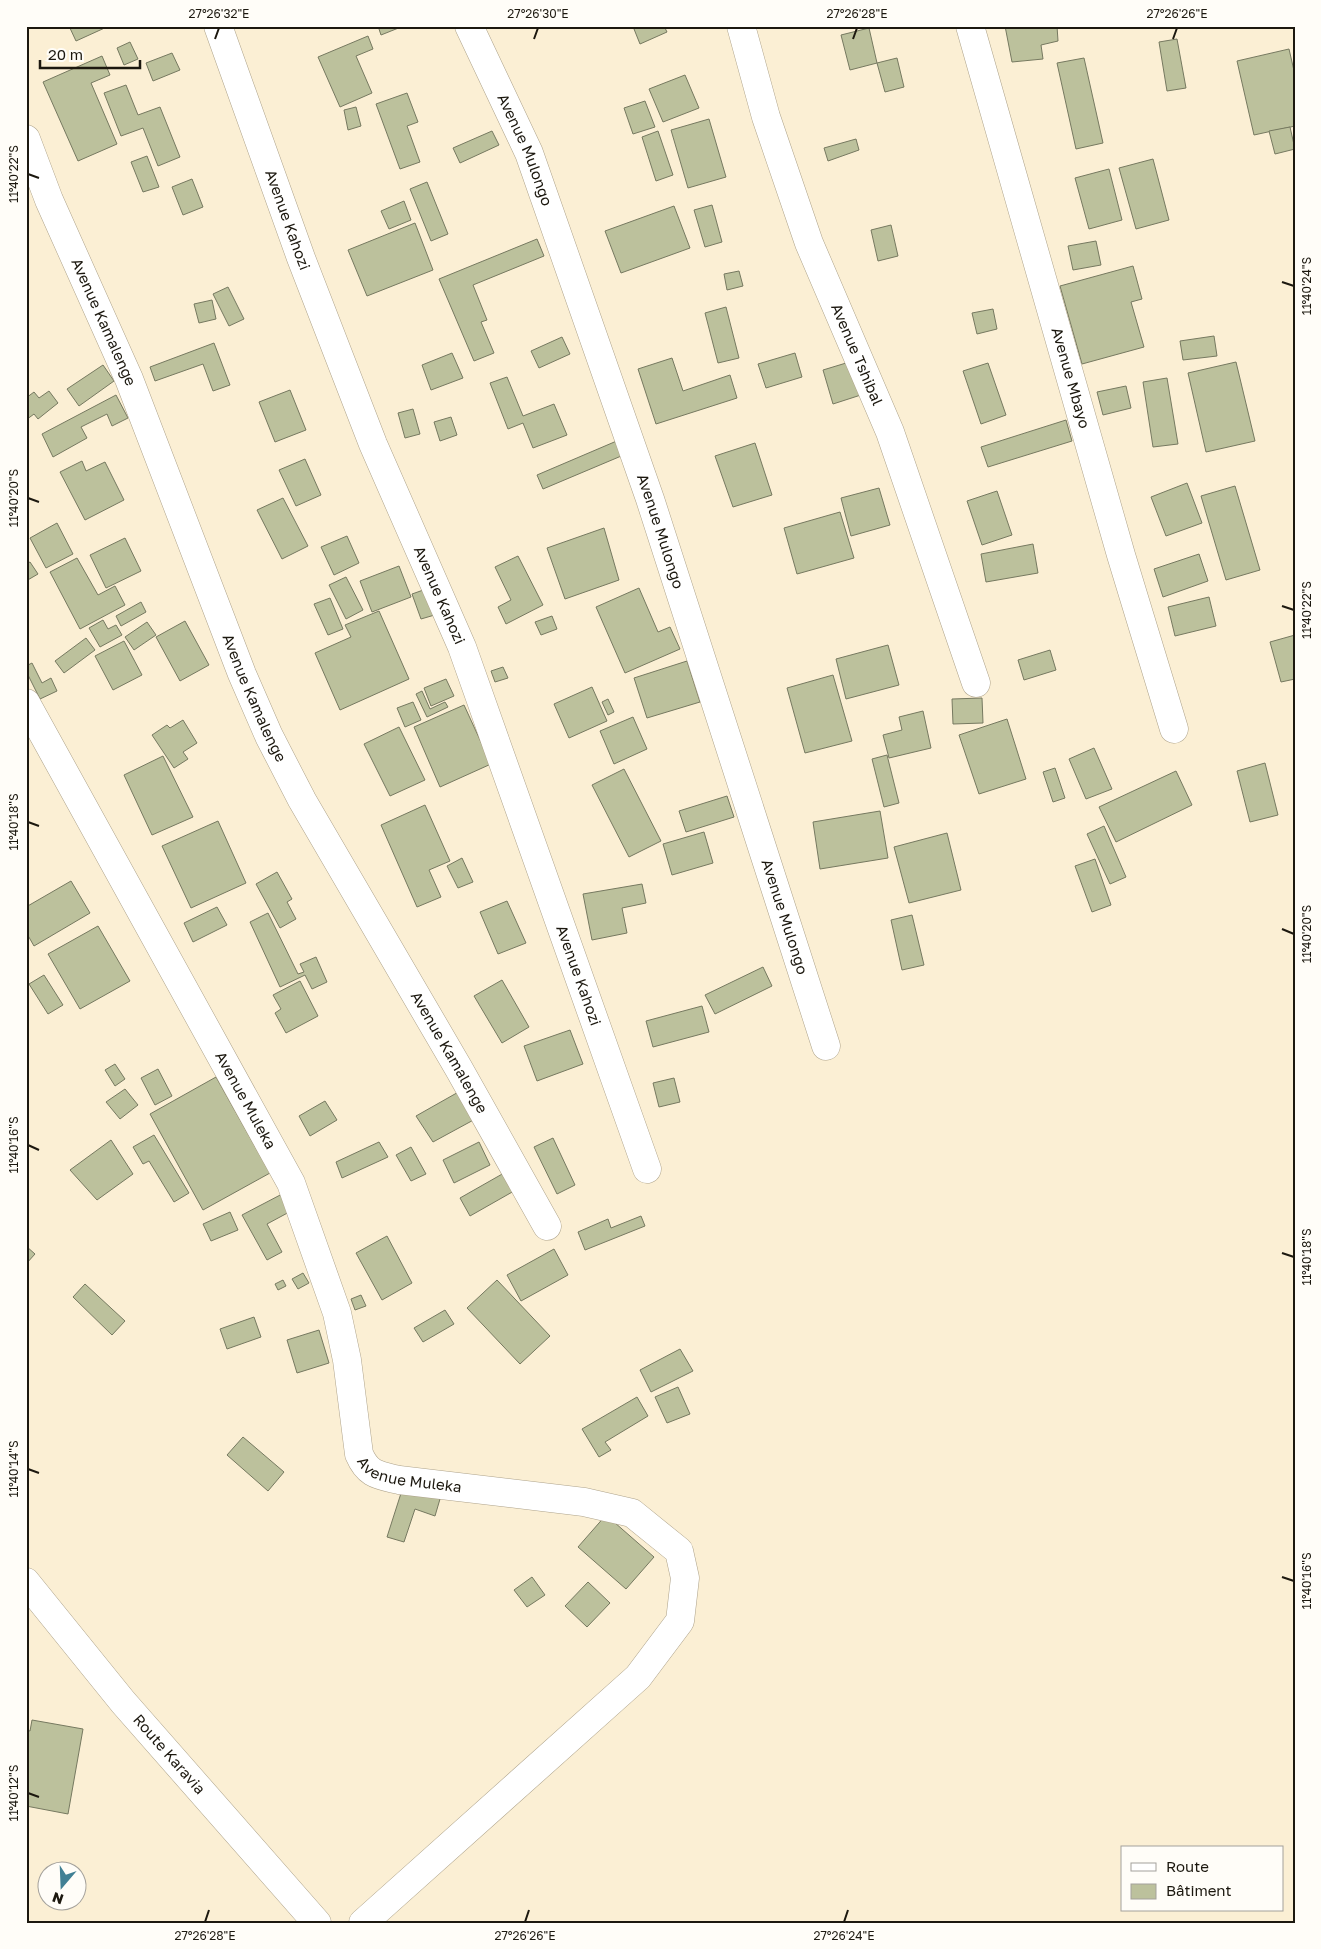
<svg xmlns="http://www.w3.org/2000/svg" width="1321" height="1949" font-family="'Golos Text',sans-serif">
<rect width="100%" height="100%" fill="#fbefd4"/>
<!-- building -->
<g fill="#bcc19c" stroke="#767960">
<polygon points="69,26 109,26 76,41"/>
<polygon points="378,26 401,26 401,27 381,35"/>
<polygon points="641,26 664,26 667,32 640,44 634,29"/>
<polygon points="1005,26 1057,26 1058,41 1041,45 1043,59 1012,62"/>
<polygon points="869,28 877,63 850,70 841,35"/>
<polygon points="368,36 373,49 356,56 372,93 340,107 318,57"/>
<polygon points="1177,39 1186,88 1167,91 1159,42"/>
<polygon points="130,42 138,59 124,65 117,48"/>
<polygon points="1289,49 1295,75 1295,126 1254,135 1237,61"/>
<polygon points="172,53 180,70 153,81 146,63"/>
<polygon points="102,56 110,75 91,83 117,144 78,161 43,82"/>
<polygon points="897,58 904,87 885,92 877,63"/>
<polygon points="1084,58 1103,143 1076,149 1057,63"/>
<polygon points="685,75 699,108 663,122 649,89"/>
<polygon points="126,85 138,115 160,107 180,157 158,166 143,128 121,136 104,93"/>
<polygon points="407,93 418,122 407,126 420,162 400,169 376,104"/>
<polygon points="645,101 655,127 633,134 624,108"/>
<polygon points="356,107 361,126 348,130 344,110"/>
<polygon points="709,119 726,177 688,188 671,130"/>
<polygon points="1290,127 1295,149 1275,154 1269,131"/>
<polygon points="492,131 499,145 460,163 453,148"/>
<polygon points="658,131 673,175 656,181 642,137"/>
<polygon points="856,139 859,150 828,161 824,148"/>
<polygon points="147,156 159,187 143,192 131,162"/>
<polygon points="1153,159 1169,220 1136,229 1119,168"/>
<polygon points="1109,169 1122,220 1089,229 1075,178"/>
<polygon points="192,179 203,207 183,215 172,187"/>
<polygon points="427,182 448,234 431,241 410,189"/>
<polygon points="404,201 411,220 389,229 381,211"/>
<polygon points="712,205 722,242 705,247 694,210"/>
<polygon points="674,206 690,248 621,273 605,231"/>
<polygon points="415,223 433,270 367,296 348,250"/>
<polygon points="891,225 898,256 878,261 871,230"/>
<polygon points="537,239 544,256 473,285 487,320 481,322 494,353 474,361 439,279"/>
<polygon points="1096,241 1101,265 1073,270 1068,246"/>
<polygon points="1133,266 1142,299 1131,302 1144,347 1082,364 1060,286"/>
<polygon points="739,271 743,286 727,290 724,274"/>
<polygon points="228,287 244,319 229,326 213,294"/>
<polygon points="212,300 216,319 199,323 194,304"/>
<polygon points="726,307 739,358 718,363 705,313"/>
<polygon points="993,309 997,329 977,334 972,313"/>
<polygon points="1214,336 1217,356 1183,360 1180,341"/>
<polygon points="562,337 570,354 539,368 531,351"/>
<polygon points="214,343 230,385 213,391 203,364 155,381 150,367"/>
<polygon points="452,353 463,378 431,390 422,365"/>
<polygon points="795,353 802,377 766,388 758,364"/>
<polygon points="672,358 683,391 730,375 737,398 656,424 638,369"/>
<polygon points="856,360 867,393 833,404 823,370"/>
<polygon points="1236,362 1255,441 1206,452 1188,373"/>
<polygon points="988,363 1006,415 981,424 963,371"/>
<polygon points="103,365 114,381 79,406 67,389"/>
<polygon points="507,377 523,416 554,404 567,435 533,448 523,423 508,429 490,383"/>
<polygon points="1167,378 1178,444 1153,447 1143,382"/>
<polygon points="1126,386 1131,408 1103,415 1097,392"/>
<polygon points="290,390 306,430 275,442 259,402"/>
<polygon points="49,391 58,403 38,419 34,414 26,420 26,398 34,392 39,398"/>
<polygon points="116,395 128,418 112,426 107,414 81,427 87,438 53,457 42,434"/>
<polygon points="413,409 420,434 405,438 398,413"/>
<polygon points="451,417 457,435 440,441 434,422"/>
<polygon points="1066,420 1072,441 988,467 981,447"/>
<polygon points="619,440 626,454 543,489 537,475"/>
<polygon points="755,443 772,495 733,507 715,456"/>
<polygon points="305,459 321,495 296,506 279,470"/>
<polygon points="82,461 86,471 105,462 124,500 85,520 60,472"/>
<polygon points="1187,483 1202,523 1166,536 1151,497"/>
<polygon points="1235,486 1260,570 1226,580 1201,496"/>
<polygon points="879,488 890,525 851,536 841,498"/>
<polygon points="997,491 1012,535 982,545 967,501"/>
<polygon points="283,498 308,546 282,559 257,510"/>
<polygon points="840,512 854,558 797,574 784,528"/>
<polygon points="57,523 73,554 46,568 30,538"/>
<polygon points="604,528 619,580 565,599 547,548"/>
<polygon points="347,536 359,563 334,575 321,547"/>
<polygon points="125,538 141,571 106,588 90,555"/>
<polygon points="1033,544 1038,573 986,582 981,554"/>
<polygon points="1199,554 1208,581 1163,597 1154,569"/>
<polygon points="518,556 543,605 506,624 498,607 511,600 495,567"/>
<polygon points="77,558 98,595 115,586 125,605 80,629 50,572"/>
<polygon points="30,562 38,574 26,581 26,564"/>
<polygon points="399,566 411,597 372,612 360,581"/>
<polygon points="346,577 363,610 346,619 329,585"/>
<polygon points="429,588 438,614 421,619 412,594"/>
<polygon points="639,588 658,632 670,627 680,649 625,673 596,607"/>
<polygon points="1209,597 1216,626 1175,636 1168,607"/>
<polygon points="330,598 343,629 328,635 314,604"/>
<polygon points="141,602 146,612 121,626 116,616"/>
<polygon points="379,611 409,679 340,710 315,653 351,637 345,625"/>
<polygon points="552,616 557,629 541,635 535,622"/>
<polygon points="103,620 108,629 116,625 122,635 100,647 89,628"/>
<polygon points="185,621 209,665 180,681 156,637"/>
<polygon points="147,622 156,635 134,650 125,637"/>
<polygon points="1295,635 1295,679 1281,682 1270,642"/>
<polygon points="86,638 95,650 64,673 55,661"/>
<polygon points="124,641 142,675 113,690 95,656"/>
<polygon points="888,645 899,685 846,699 836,659"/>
<polygon points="1050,650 1056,670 1024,680 1018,660"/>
<polygon points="687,661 700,702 647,718 634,678"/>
<polygon points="32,663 42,683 51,678 57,691 40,699 26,671 26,666"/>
<polygon points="503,667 508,678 495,682 491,671"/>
<polygon points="833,675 852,741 805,753 787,688"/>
<polygon points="446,679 454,696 431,706 424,688"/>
<polygon points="592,687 607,721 569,738 554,704"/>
<polygon points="422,691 430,709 445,702 448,707 427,717 416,694"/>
<polygon points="982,698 983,723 953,724 952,699"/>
<polygon points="608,699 614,712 608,715 602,702"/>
<polygon points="413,702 421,720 405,727 397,708"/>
<polygon points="464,705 491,764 440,787 414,727"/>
<polygon points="923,711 931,748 889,758 883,735 902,730 899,717"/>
<polygon points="633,717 647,749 614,764 600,731"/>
<polygon points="1007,719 1026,779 979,794 959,735"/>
<polygon points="183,720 197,743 183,752 188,759 174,768 152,735 167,725 170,728"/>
<polygon points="399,727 425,780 390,796 364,744"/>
<polygon points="1094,748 1112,789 1086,799 1069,759"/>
<polygon points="887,755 899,803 884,807 872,759"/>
<polygon points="163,756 193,817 152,835 124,775"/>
<polygon points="1265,763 1278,815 1250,822 1237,771"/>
<polygon points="1055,768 1065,798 1053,802 1043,772"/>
<polygon points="624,769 661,841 629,857 592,785"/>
<polygon points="1176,771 1192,805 1116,842 1099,807"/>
<polygon points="727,796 734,817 686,832 679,811"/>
<polygon points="425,805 450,861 429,870 441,897 417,907 381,825"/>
<polygon points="880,811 888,858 820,869 813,822"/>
<polygon points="218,821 246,883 191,908 162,846"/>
<polygon points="1104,826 1126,877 1110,884 1087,834"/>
<polygon points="704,832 713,863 672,875 663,844"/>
<polygon points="947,833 961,890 909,903 894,847"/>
<polygon points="462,858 473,882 458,888 447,866"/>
<polygon points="1095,859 1111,905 1092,912 1075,866"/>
<polygon points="277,872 292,899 287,902 296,919 280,928 256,884"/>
<polygon points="71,881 90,913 34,946 26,932 26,907"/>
<polygon points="642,884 646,903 622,908 627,933 592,940 583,894"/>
<polygon points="507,901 526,943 498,954 480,912"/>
<polygon points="217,907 227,925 193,942 184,923"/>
<polygon points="268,913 298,974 304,972 300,964 316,957 327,982 312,989 305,975 280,987 250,922"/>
<polygon points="912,915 924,965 902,970 891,920"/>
<polygon points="98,926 130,981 80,1009 48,954"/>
<polygon points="763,967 772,986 715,1014 705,995"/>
<polygon points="44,975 63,1005 48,1014 29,984"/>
<polygon points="502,980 529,1027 502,1043 474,996"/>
<polygon points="300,981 318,1016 286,1033 275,1013 281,1009 273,995"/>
<polygon points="702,1006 709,1032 653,1047 646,1021"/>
<polygon points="570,1030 583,1064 537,1081 524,1046"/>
<polygon points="115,1064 125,1079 115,1086 105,1070"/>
<polygon points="158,1069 172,1096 155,1105 141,1078"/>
<polygon points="216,1077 270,1173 203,1210 150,1114"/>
<polygon points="674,1078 680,1102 659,1107 653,1083"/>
<polygon points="125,1089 138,1105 120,1119 106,1102"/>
<polygon points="462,1090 479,1117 433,1142 416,1116"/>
<polygon points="325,1101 337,1120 310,1136 299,1116"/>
<polygon points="154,1135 189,1193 174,1202 149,1161 143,1164 133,1147"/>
<polygon points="553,1138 575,1185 557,1194 534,1147"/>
<polygon points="111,1140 133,1174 97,1200 70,1170"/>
<polygon points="379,1142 388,1157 342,1178 336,1162"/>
<polygon points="479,1142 490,1165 454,1183 443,1160"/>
<polygon points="411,1147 426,1174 411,1181 396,1155"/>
<polygon points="504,1173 514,1191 470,1216 460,1198"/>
<polygon points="284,1193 293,1210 267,1224 282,1252 267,1260 242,1215"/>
<polygon points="230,1212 238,1230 211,1241 203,1224"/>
<polygon points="641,1216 645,1226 585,1250 578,1232 608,1219 611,1228"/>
<polygon points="387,1236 412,1283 382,1300 356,1253"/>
<polygon points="26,1246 35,1254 26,1264"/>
<polygon points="554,1249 568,1275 521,1301 507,1275"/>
<polygon points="303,1273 309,1283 298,1289 292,1279"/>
<polygon points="283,1280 286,1286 278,1290 275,1284"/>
<polygon points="497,1280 550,1336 520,1364 467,1308"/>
<polygon points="85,1284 125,1321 112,1335 73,1297"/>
<polygon points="361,1295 366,1306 355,1310 351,1299"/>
<polygon points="445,1310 454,1324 423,1342 414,1328"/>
<polygon points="254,1317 261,1337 227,1349 220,1329"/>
<polygon points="319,1330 329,1363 297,1373 287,1340"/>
<polygon points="680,1349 693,1371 651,1392 640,1370"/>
<polygon points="678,1387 690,1414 667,1423 655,1397"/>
<polygon points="637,1397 648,1416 605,1442 611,1450 599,1457 582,1429"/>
<polygon points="243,1437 284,1472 268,1491 227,1455"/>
<polygon points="403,1487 440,1499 435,1516 415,1509 404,1542 387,1537"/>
<polygon points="606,1515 654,1557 626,1589 578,1547"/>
<polygon points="532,1577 545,1595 527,1607 514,1590"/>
<polygon points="588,1582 610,1603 587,1627 565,1606"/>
<polygon points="32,1720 83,1729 68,1814 26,1806 26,1730 30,1731"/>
</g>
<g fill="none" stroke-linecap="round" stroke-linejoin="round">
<defs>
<g id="minor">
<path id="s1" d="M218,26L301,258L373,444L462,647L647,1169"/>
<path id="s2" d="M469,26L529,153L650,499L826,1046"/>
<path id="s3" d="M741,26L766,117L809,243L890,432L976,683"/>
<path id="s4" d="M970,26L1121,555L1174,729"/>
<path id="s5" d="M26,139L49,200L129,379L242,674L269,736L302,800L459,1069L547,1226"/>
<path id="s6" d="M26,703L291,1183L337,1313L347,1360L359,1454C368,1475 378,1475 399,1480L584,1502L632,1513L679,1551L685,1578L680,1621L638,1677L363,1923"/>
</g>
<g id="tertiary">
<path id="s7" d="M26,1582L123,1702L317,1923"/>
</g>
</defs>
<!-- minor casing -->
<use href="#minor" stroke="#aea38b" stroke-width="29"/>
<!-- tertiary casing -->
<use href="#tertiary" stroke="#aea38b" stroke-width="29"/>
<!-- minor -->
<use href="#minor" stroke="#fff" stroke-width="28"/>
<!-- tertiary -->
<use href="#tertiary" stroke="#fff" stroke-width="28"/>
</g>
<!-- ticks -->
<path fill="none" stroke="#1c180f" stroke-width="2" d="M215,39L219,28M534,39L538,28M853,39L857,28M1173,39L1177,28M28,174L39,178M1282,282L1294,286M28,498L39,502M1282,606L1294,610M28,822L39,826M1282,929L1294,934M28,1145L39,1150M1282,1253L1294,1257M28,1469L39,1473M1282,1577L1294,1581M28,1793L39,1797M205,1922L209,1910M525,1922L529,1910M844,1922L848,1910"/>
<g text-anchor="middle" stroke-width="5" stroke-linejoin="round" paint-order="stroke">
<!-- street labels -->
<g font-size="15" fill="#1c180f" stroke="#fffdf8">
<text dy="5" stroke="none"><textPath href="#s2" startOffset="136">Avenue Mulongo</textPath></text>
<text dy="5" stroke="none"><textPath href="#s1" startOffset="206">Avenue Kahozi</textPath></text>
<text dy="5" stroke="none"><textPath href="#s5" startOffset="199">Avenue Kamalenge</textPath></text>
<text dy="5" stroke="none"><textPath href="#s3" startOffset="349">Avenue Tshibal</textPath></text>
<text dy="5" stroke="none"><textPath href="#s4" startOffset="366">Avenue Mbayo</textPath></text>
<text dy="5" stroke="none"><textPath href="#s2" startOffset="541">Avenue Mulongo</textPath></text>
<text dy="5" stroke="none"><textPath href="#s1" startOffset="611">Avenue Kahozi</textPath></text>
<text dy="5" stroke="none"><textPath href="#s5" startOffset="604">Avenue Kamalenge</textPath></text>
<text dy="5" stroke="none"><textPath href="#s2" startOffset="946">Avenue Mulongo</textPath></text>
<text dy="5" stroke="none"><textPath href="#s1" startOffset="1016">Avenue Kahozi</textPath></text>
<text dy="5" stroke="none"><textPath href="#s5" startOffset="1009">Avenue Kamalenge</textPath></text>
<text dy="5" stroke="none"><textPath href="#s6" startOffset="454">Avenue Muleka</textPath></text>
<text dy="5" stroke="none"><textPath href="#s6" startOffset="888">Avenue Muleka</textPath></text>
<text dy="5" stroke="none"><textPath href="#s7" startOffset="224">Route Karavia</textPath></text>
</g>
</g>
<!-- border -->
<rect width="1321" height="1949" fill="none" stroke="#fffdf8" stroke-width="55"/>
<!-- legend -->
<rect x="1121" y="1846" width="162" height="65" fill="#fffdf8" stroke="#a4a19b"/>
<rect x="1131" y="1863" width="25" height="8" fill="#ffffff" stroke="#a4a19b"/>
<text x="1166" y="1872" font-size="15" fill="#1c180f">Route</text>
<rect x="1131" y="1884" width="25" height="15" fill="#bcc19c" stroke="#a4a19b"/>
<text x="1166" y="1896" font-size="15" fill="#1c180f">Bâtiment</text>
<!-- north arrow -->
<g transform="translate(62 1886) rotate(199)"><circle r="24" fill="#fffdf8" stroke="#a4a19b"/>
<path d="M0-4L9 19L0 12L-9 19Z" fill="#418094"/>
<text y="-8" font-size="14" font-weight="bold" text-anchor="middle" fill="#1c180f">N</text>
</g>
<!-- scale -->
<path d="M40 60v8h100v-8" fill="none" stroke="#1c180f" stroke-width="2.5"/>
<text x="48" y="60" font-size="15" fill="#1c180f" stroke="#fffdf8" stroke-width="4" paint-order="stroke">20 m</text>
<rect x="28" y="28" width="1266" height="1894" fill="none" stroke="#1c180f" stroke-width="2"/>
<g font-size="12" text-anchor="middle" fill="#1c180f">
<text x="219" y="18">27°26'32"E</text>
<text x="538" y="18">27°26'30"E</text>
<text x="857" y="18">27°26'28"E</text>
<text x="1177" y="18">27°26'26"E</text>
<text transform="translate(14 174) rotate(-90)" y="4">11°40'22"S</text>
<text transform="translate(1307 286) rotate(-90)" y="4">11°40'24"S</text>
<text transform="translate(14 498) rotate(-90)" y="4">11°40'20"S</text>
<text transform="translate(1307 610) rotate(-90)" y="4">11°40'22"S</text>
<text transform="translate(14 822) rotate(-90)" y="4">11°40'18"S</text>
<text transform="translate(1307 934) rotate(-90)" y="4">11°40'20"S</text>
<text transform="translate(14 1145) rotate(-90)" y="4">11°40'16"S</text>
<text transform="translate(1307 1257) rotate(-90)" y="4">11°40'18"S</text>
<text transform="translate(14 1469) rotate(-90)" y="4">11°40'14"S</text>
<text transform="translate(1307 1581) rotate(-90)" y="4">11°40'16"S</text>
<text transform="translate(14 1793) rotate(-90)" y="4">11°40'12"S</text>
<text x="205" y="1940">27°26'28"E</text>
<text x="525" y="1940">27°26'26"E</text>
<text x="844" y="1940">27°26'24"E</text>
</g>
</svg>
